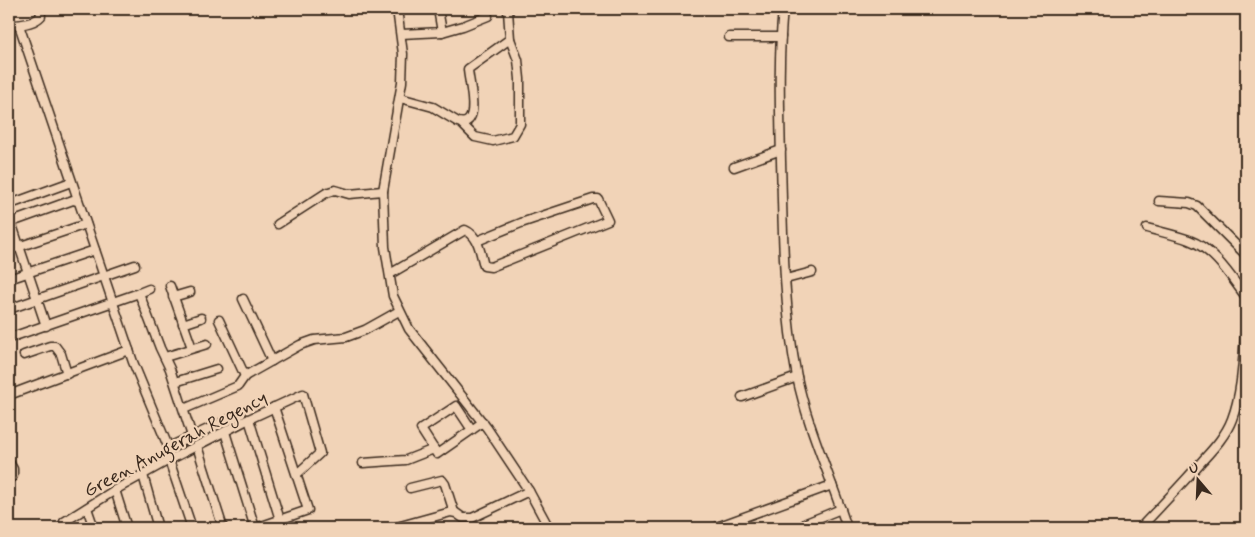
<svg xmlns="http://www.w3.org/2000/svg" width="1255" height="537" font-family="Mynerve,sans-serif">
<rect width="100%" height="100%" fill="#f1d3b7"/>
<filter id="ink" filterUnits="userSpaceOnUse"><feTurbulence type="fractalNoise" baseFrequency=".02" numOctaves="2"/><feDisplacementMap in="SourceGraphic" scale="10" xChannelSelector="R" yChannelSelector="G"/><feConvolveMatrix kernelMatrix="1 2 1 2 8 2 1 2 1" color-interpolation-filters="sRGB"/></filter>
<g filter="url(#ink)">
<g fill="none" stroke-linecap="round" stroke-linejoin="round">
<defs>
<g id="minor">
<polyline points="397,9 403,54 402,82 383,191 385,247 393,296 409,329 487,428 529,491 549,528"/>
<path d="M783,9C778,59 780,110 781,161C783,232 783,306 797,377C808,429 831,477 847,528"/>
<path d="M9,25C19,25 34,24 41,16L40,9"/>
<polyline points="19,25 133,362 167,444 171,446 241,414"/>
<polyline points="442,32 463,26 488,16"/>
<polyline points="401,34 442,32 438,9"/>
<polyline points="729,37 781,37"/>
<path d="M400,98L433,107L458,122C483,128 468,80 468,69L510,39L508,11"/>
<polyline points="461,123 475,137 493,141 513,136 520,124 520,79 518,60 510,39"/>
<polyline points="734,167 781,150"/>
<polyline points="1159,201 1189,203 1197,206 1246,255"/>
<polyline points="16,202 71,182"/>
<polyline points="11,222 46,326"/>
<polyline points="9,223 73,200 78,201"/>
<polyline points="278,224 326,193 335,190 349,194 383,191"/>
<path d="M1147,228C1161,232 1176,235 1189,240C1214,249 1231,277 1246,297"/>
<polyline points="9,250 86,224"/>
<path d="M390,274L465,230C479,236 480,252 484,266L491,267L608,220L598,199H593L521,223L477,241"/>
<polyline points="9,279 95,250"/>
<polyline points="786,279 812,272"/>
<polyline points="170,286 192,348"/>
<polyline points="139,293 149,289"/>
<polyline points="173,297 190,292"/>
<polyline points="243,299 272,361"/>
<polyline points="9,309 135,265"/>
<polyline points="219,320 245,376 300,345 314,340 346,337 365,330 399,311"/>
<polyline points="183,324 201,318"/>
<polyline points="9,338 139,293 160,348 170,369 192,436"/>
<polyline points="24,355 50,346 55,346 61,354 67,374"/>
<polyline points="165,357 207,344"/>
<polyline points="175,382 217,369"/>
<polyline points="9,395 129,350"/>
<polyline points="742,397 797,377"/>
<polyline points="184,409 238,386 245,376"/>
<polyline points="249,419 280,520"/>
<polyline points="472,430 456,406 421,429 437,454 483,422"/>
<polyline points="225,432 255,528"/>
<polyline points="197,446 223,528"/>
<polyline points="169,460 192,528"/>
<polyline points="9,462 13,469 13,476 9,479"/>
<polyline points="363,463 406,460 434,449"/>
<polyline points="143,475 158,528"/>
<polyline points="410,488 442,480 445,484 454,512"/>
<polyline points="115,490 127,528"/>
<polyline points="87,508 94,528"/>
<polyline points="806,523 841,509"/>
<polyline points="66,528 64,522 115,490 169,460 249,419 303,394 320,453 297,474"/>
<polyline points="256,528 308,510 274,407"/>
<polyline points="393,528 451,512 456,513 463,518 472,518 529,491"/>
<polyline points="714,528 832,485"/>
<path d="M1140,528C1161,506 1183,483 1203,460C1214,448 1226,435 1232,419C1243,390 1243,355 1246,324"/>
</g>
</defs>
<!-- minor casing -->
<use href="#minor" stroke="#3b2a1e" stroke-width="11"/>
<!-- minor -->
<use href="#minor" stroke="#f1d3b7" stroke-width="8"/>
</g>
</g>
<g text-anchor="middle" stroke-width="4.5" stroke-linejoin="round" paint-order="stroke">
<!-- street labels -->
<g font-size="19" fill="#3b2a1e" stroke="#f1d3b7">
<text transform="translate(175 443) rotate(-28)" y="7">Green Anugerah Regency</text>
</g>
</g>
<!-- margin -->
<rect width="1255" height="537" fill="none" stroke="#f1d3b7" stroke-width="30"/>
<rect x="15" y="15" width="1225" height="507" fill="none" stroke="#3b2a1e" stroke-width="2" filter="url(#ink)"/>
<!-- north arrow -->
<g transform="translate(1198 480) rotate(341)" stroke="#f1d3b7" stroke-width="4" paint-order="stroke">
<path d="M0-4L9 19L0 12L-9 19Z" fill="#3b2a1e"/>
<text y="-8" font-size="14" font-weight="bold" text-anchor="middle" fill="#3b2a1e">U</text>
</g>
</svg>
